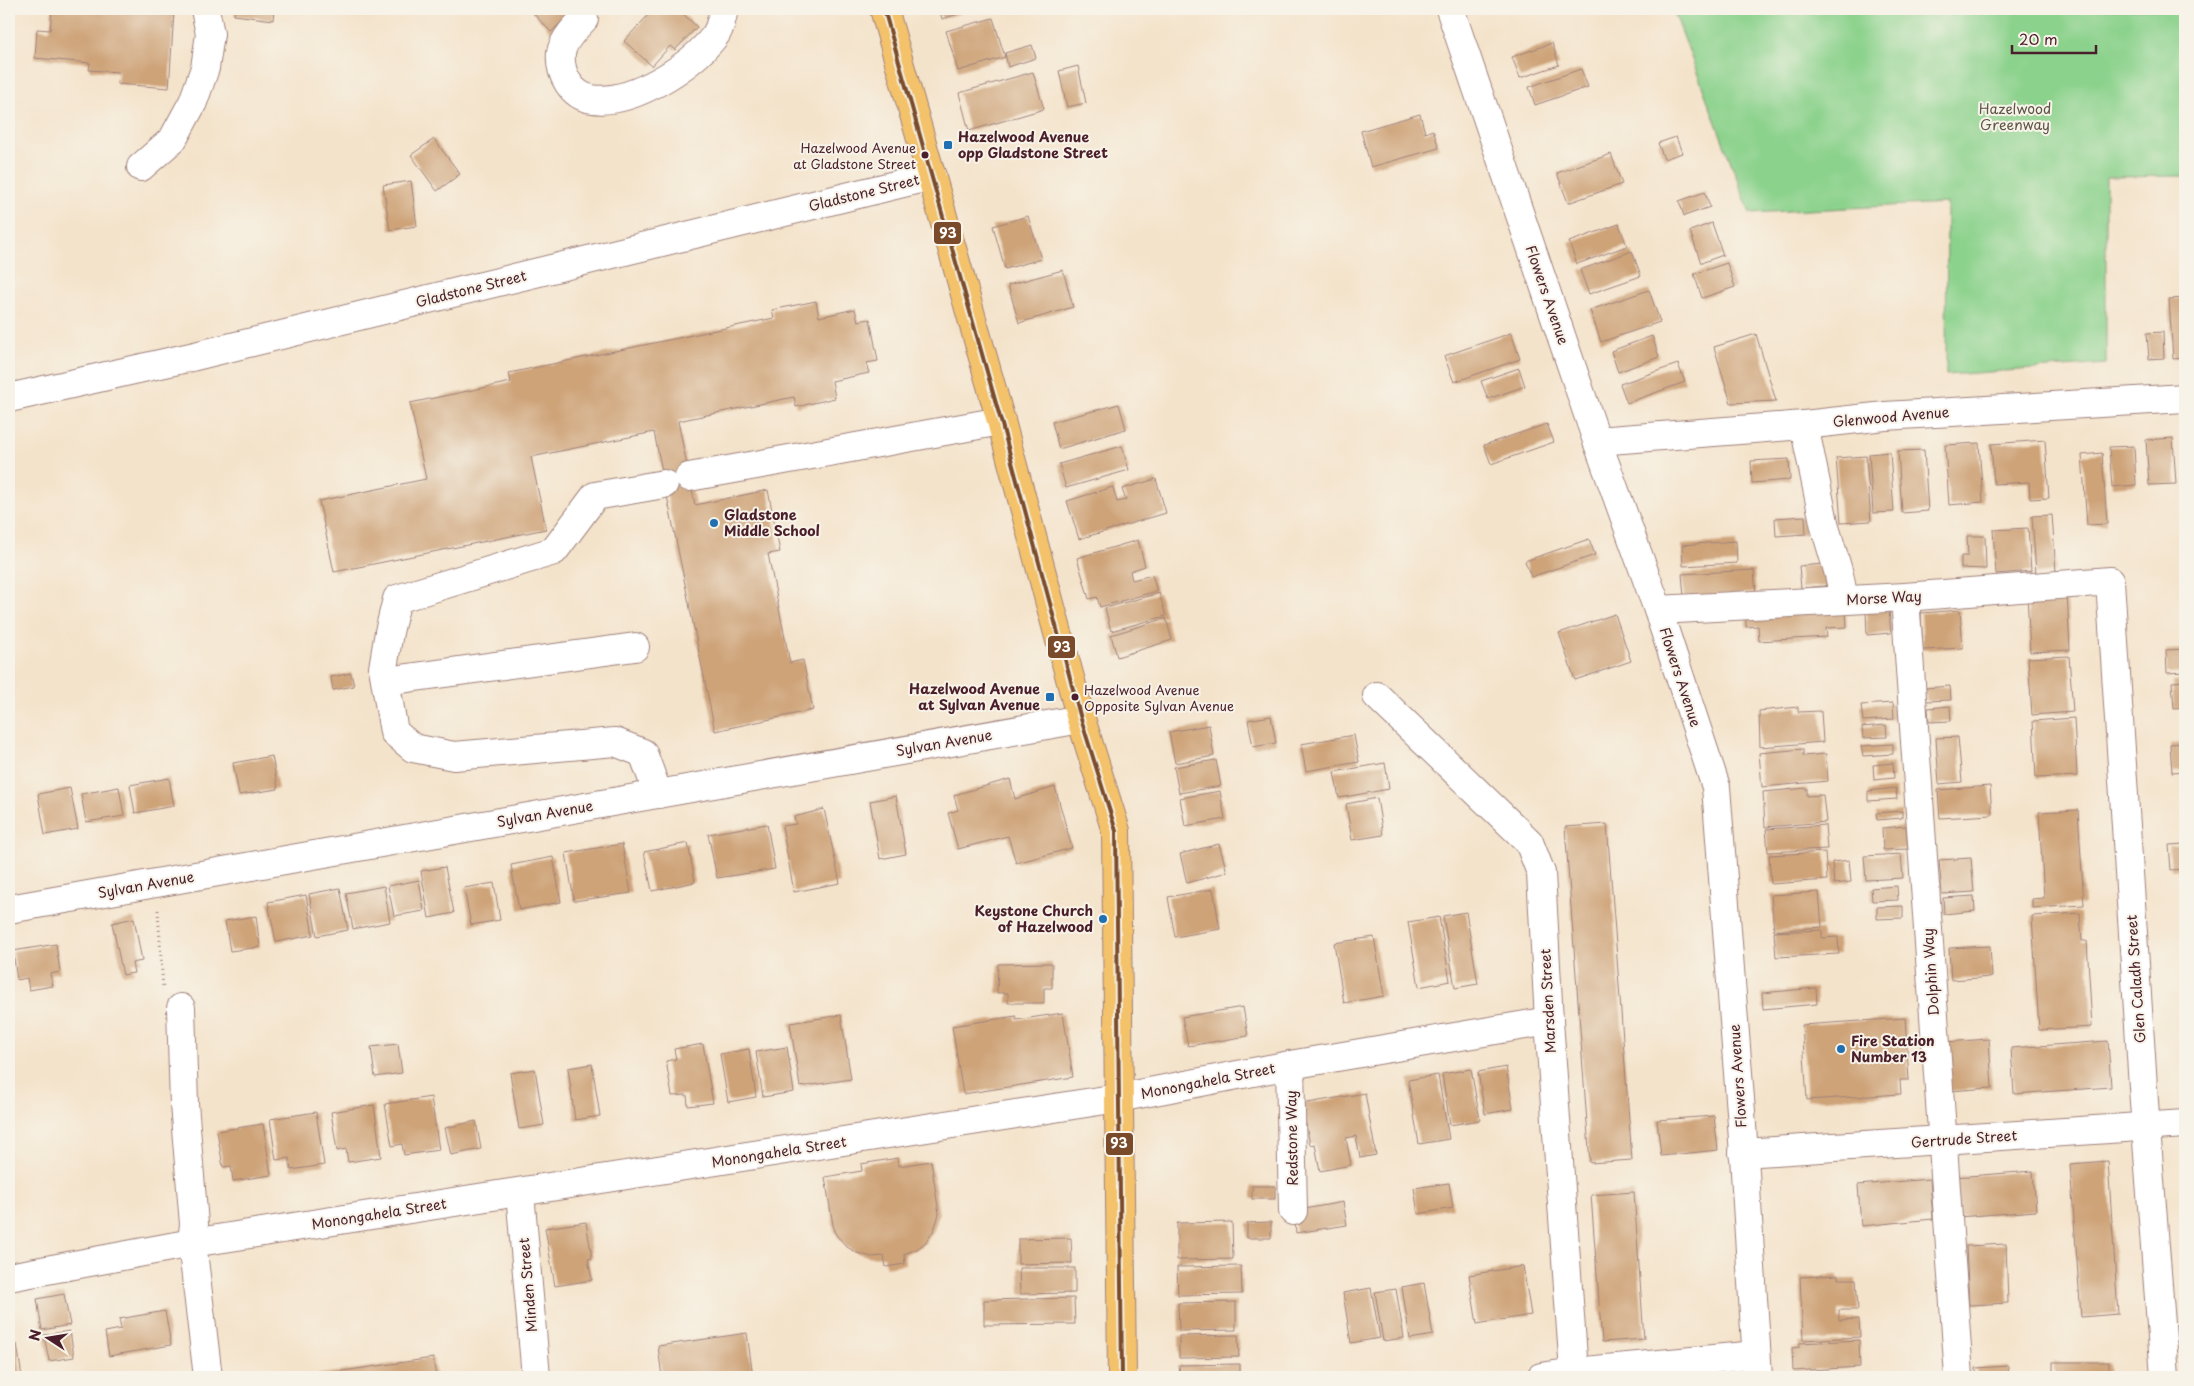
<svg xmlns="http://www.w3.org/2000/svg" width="2194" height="1386" font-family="'Playpen Sans',sans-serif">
<rect width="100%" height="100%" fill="#f7f3e8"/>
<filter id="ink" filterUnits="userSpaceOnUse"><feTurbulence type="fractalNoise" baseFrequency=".02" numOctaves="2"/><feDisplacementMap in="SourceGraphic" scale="10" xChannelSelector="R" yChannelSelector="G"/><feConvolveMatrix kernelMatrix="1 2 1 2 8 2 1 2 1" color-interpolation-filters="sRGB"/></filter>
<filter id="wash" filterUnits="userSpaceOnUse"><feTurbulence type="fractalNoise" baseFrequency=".0096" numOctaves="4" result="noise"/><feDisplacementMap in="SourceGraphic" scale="20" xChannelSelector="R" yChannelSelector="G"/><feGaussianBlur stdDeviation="1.12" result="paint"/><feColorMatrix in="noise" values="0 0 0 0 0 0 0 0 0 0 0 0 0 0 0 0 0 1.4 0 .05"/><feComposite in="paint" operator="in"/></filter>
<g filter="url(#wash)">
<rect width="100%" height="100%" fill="#f4e3cb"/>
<!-- green -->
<polygon fill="#8bd28c" stroke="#6a785c" points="1673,9 2185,9 2185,176 2106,177 2106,364 1946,375 1947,203 1750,213"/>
<g id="blocks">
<!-- building -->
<g fill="#cea378">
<polygon points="52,9 135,9 174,12 169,88 117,84 118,72 89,70 90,63 35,58 37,29 50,30"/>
<polygon points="235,9 274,9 273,20 234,15"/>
<polygon points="535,9 565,9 570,14 551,32 532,12"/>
<polygon points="654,9 678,9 697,27 675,50 670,46 652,66 624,41"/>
<polygon points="939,9 974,9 942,19"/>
<polygon points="993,18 1005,57 958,71 946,31"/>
<polygon points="1552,43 1559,65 1520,78 1512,57"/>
<polygon points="1032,45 1036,58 1008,67 1005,53"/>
<polygon points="1078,66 1086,103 1067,107 1059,71"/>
<polygon points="1581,69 1588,87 1535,105 1529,87"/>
<polygon points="1033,72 1044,109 969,131 959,93"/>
<polygon points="1420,114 1425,133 1433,130 1439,148 1371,167 1361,131"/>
<polygon points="1676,137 1682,153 1664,159 1658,143"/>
<polygon points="434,139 460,174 437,191 411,155"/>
<polygon points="1611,154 1622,184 1568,203 1557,173"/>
<polygon points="411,181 417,226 390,230 383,185"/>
<polygon points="1705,192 1710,207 1684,216 1679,201"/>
<polygon points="1028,216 1041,259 1005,269 993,226"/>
<polygon points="1712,223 1723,255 1701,263 1690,231"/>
<polygon points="1619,224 1627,246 1577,264 1569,242"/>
<polygon points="1632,251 1641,276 1589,294 1580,270"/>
<polygon points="1727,263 1735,287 1702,298 1694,274"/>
<polygon points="1063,270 1073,307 1019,323 1008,285"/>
<polygon points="1649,290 1660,322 1601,342 1590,310"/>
<polygon points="2185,298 2185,358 2173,359 2169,299"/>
<polygon points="816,301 819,317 855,309 858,321 870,319 878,361 866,363 869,373 832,381 835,398 796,407 794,397 678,421 695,505 768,490 780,552 768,554 790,663 803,660 813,710 715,731 654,432 531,457 546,529 334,572 319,501 426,479 410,403 511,382 509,373 774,318 772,310"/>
<polygon points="2163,332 2164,358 2149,359 2147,333"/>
<polygon points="1511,333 1520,359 1454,382 1444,356"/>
<polygon points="1756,334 1776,401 1731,403 1714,347"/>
<polygon points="1652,336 1659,357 1618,372 1611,351"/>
<polygon points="1678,364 1685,382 1627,403 1620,384"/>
<polygon points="1519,368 1525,386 1488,399 1481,381"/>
<polygon points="1119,404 1126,429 1059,449 1052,422"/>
<polygon points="1547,424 1554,442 1491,464 1484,445"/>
<polygon points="2173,438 2176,484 2149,485 2146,440"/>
<polygon points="2045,440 2049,498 2030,499 2029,482 1994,484 1991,444"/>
<polygon points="1979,443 1983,502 1949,505 1945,445"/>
<polygon points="1122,446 1129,470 1066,488 1059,464"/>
<polygon points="2134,446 2136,485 2112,487 2109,447"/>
<polygon points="1924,450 1928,511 1902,513 1898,451"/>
<polygon points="1890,452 1894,512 1873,513 1869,454"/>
<polygon points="2102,453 2107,524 2087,525 2082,455"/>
<polygon points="1866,456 1871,521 1841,523 1836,458"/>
<polygon points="1789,459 1790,480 1752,483 1751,461"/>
<polygon points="1156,479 1166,513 1079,539 1067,501 1113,487 1117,502 1126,500 1122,489"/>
<polygon points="2052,515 2056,572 2036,574 2032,516"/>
<polygon points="1805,516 1806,534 1776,536 1775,518"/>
<polygon points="2028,528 2031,571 1996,574 1993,530"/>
<polygon points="1967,536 1985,536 1986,569 1961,568 1961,556 1968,556"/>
<polygon points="1589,539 1595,555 1531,577 1525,561"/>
<polygon points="1138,540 1145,566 1130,571 1132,580 1152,575 1157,591 1100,607 1097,597 1089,599 1077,558"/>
<polygon points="1736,541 1737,563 1683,566 1682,545"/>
<polygon points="1824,564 1826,586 1801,588 1799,566"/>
<polygon points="1754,570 1756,593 1684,597 1682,574"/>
<polygon points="2067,592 2070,650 2030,652 2027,594"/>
<polygon points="1159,593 1166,616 1111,631 1105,608"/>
<polygon points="1846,610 1847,627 1826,628 1827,637 1759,641 1758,626 1746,627 1746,617"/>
<polygon points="1889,610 1891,633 1867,635 1866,611"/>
<polygon points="1960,610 1963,648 1923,650 1921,613"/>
<polygon points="1615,614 1631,661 1575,680 1559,633"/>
<polygon points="1166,618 1172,640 1117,657 1111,635"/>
<polygon points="2185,649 2185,672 2167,673 2166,650"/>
<polygon points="2069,656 2073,712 2032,715 2028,658"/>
<polygon points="351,673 354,686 333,690 331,677"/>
<polygon points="2185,681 2185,708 2174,709 2172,682"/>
<polygon points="1950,686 1951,700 1926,701 1925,688"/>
<polygon points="1893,703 1894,719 1863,721 1861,705"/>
<polygon points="1950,706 1951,721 1929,722 1928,708"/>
<polygon points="1798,707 1798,712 1821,711 1823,742 1760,747 1759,711"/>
<polygon points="1271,716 1276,743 1253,747 1248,720"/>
<polygon points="2074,718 2077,776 2036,778 2033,721"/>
<polygon points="1209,725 1214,756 1175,763 1169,732"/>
<polygon points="1886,725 1887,737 1863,738 1862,727"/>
<polygon points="1354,735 1359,762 1306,771 1301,744"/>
<polygon points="1958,737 1962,782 1939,784 1936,738"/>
<polygon points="2185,743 2185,771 2172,772 2170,744"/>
<polygon points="1893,744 1893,754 1863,756 1861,746"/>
<polygon points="1803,749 1803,756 1826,754 1828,781 1762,787 1759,753"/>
<polygon points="272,756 278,789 239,795 233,763"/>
<polygon points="1216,760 1221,786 1179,793 1174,767"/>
<polygon points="1385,763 1389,789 1339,798 1334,772"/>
<polygon points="1893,763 1894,778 1874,780 1873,765"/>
<polygon points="169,778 174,806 135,813 130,785"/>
<polygon points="1010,779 1015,799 1055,787 1072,848 1016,863 1008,836 958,849 948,813 958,810 954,795"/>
<polygon points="1990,786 1992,815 1940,818 1938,790"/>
<polygon points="119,787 124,816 86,822 81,794"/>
<polygon points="70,788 78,829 45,835 38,794"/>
<polygon points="1807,788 1807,796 1823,795 1826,822 1765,827 1763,792"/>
<polygon points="1896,788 1897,799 1868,801 1868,791"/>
<polygon points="1220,791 1225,819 1185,826 1180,798"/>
<polygon points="896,796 906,854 880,859 870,801"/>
<polygon points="1377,798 1383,835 1352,840 1346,804"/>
<polygon points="824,809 840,883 794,892 782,826 796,824 794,817"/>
<polygon points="2078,810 2084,905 2032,908 2032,899 2044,898 2039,812"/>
<polygon points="1902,811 1902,818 1877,820 1876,813"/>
<polygon points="767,824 775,869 717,878 708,834"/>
<polygon points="1607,824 1632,1160 1590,1163 1565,827"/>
<polygon points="1825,825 1827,849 1768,852 1766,829"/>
<polygon points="1906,826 1908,849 1883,850 1882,828"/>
<polygon points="688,843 695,882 652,891 644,852"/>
<polygon points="622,844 631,893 574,901 566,853"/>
<polygon points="1219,844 1227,872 1187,883 1180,854"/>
<polygon points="2185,844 2185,869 2171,870 2169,845"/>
<polygon points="1825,852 1827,880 1771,884 1769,855"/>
<polygon points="1901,854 1903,878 1866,880 1864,856"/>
<polygon points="553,857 561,902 519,910 511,865"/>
<polygon points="1971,858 1974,892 1942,894 1939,860"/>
<polygon points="1849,860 1851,882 1834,884 1832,862"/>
<polygon points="445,867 454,913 429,918 421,871"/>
<polygon points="2183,873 2185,873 2185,894 2184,894"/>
<polygon points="419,880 424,911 394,916 388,886"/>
<polygon points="494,883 500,920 471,925 464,888"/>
<polygon points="384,886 390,922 353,929 346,893"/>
<polygon points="1897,886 1898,900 1872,901 1871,888"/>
<polygon points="340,888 348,930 317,936 309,894"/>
<polygon points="1213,889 1220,929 1175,937 1168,897"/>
<polygon points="1819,892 1822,927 1774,931 1771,895"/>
<polygon points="306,895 313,935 276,942 268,902"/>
<polygon points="1974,896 1975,911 1944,914 1943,898"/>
<polygon points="1903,906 1903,918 1877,919 1877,907"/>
<polygon points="1466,912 1478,984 1455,988 1443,916"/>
<polygon points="2080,913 2082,941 2087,941 2092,1027 2039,1030 2032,916"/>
<polygon points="256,916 260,947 230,951 225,921"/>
<polygon points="1439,917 1450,981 1419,987 1408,922"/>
<polygon points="134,918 142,961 132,963 134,973 123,975 112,923"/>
<polygon points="1822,930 1822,938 1838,937 1839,954 1776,957 1774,932"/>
<polygon points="1374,937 1384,996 1344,1003 1334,943"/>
<polygon points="56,944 60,972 50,974 53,986 29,990 27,978 17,980 13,951"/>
<polygon points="1990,946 1992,977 1951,980 1949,948"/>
<polygon points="1052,963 1052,988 1044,988 1044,1003 1008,1003 1008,993 997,993 998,964"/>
<polygon points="1816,988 1817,1004 1763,1009 1762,993"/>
<polygon points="1243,1007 1248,1036 1188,1046 1182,1017"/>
<polygon points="1063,1013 1073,1077 963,1094 952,1026 1016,1016 1016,1020"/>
<polygon points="841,1015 851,1079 800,1087 790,1023"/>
<polygon points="1905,1018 1909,1080 1900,1080 1901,1094 1807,1100 1802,1025"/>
<polygon points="1989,1039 1992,1088 1948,1091 1945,1042"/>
<polygon points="2108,1041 2111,1087 2014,1094 2011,1048"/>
<polygon points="398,1044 402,1073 375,1077 371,1047"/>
<polygon points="703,1044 713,1103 688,1106 687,1095 672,1096 666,1061 676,1059 674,1049"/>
<polygon points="787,1047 794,1092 763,1097 756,1052"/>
<polygon points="749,1049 756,1097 728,1102 720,1054"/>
<polygon points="592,1064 600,1116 575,1120 568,1068"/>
<polygon points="1506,1067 1513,1109 1485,1114 1478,1072"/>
<polygon points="535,1069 544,1125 519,1129 510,1073"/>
<polygon points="1471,1069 1480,1120 1450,1125 1442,1074"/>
<polygon points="1438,1075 1449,1139 1419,1144 1408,1080"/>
<polygon points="1365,1093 1376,1155 1360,1158 1356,1136 1346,1138 1351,1165 1320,1171 1315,1144 1310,1145 1302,1104"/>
<polygon points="431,1097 439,1150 404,1155 402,1144 392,1146 385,1104"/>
<polygon points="374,1105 381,1157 348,1162 346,1149 337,1151 331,1112"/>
<polygon points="316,1112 324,1165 291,1170 289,1158 276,1160 270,1119"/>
<polygon points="1714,1116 1718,1150 1661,1156 1657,1120"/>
<polygon points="476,1121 481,1149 451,1155 445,1128"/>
<polygon points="263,1124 271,1175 233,1181 231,1166 223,1167 217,1131"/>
<polygon points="898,1158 899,1166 931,1161 939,1214 934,1230 926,1242 917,1249 904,1254 905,1264 886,1267 884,1256 872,1257 857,1253 847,1247 837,1236 834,1231 825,1177 862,1171 861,1164"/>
<polygon points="2108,1161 2118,1314 2081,1317 2070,1164"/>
<polygon points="2033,1171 2036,1211 1958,1217 1955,1177"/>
<polygon points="1930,1179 1933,1219 1861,1226 1858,1185"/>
<polygon points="1449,1183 1453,1208 1418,1214 1414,1188"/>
<rect x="1252" y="1186" width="23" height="13"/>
<polygon points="1634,1192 1644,1339 1602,1342 1591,1195"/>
<polygon points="1343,1202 1347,1225 1296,1233 1294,1211"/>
<polygon points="586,1222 592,1258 588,1259 592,1280 555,1286 545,1228"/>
<polygon points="1232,1222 1233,1259 1177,1260 1177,1223"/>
<polygon points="1271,1222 1271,1238 1247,1238 1247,1223"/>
<polygon points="1071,1238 1072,1263 1018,1264 1018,1239"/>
<polygon points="2006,1244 2008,1303 1969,1305 1966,1246"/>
<polygon points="1241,1266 1242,1294 1178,1295 1177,1267"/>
<polygon points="1523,1266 1531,1315 1477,1324 1469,1275"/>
<polygon points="1019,1268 1075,1268 1075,1293 1020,1294"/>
<polygon points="1838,1275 1838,1279 1856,1279 1858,1310 1839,1310 1839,1320 1859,1319 1860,1337 1803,1340 1800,1277"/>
<polygon points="1424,1283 1433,1335 1410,1339 1402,1287"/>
<polygon points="1371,1288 1380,1338 1351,1343 1343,1293"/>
<polygon points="1396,1289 1404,1338 1383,1341 1375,1292"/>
<polygon points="64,1294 70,1325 42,1330 37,1299"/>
<polygon points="1074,1298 1075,1324 984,1325 984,1300"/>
<polygon points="1236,1302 1236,1330 1179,1331 1178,1303"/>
<polygon points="165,1311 171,1345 109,1356 105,1332 121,1329 119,1319"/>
<polygon points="70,1331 74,1357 49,1361 44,1335"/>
<polygon points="747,1333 753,1377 662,1377 658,1346"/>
<polygon points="1238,1335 1239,1357 1179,1358 1179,1336"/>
<polygon points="1859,1340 1860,1367 1793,1371 1792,1348 1800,1347 1799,1343"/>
<polygon points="17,1344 22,1377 9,1377 9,1345"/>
<polygon points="433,1358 436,1377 309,1377 308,1376"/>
<rect x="2053" y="1362" width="56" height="15"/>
<polygon points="1240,1364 1240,1377 1180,1377 1179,1365"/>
<polygon points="2008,1366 2009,1377 1977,1377 1976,1368"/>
</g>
</g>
</g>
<g filter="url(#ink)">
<use href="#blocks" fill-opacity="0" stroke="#9f817b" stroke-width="1"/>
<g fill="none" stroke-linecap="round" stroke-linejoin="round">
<defs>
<g id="minor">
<polyline points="1450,9 1597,441 1658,610 1716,787 1742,1125 1758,1377"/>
<path d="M584,19C575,28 563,40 561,53C559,73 571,96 592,99C632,105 690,67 714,37C720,30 722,18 724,9"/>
<polyline points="141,167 173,139 193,102 205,68 210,34 205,9"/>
<polyline points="9,398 191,357 932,176"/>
<polyline points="1804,425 1825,527 1839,574 1844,600"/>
<polyline points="1597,441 1804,425 1885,416 2185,398"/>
<polyline points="689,477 1001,421"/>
<polyline points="1905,597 1959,1377"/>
<polyline points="1658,610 1905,597 2110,581 2144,1102 2165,1377"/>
<polyline points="386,681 635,647"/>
<polyline points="1377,696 1529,842 1541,873 1549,1021 1574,1372"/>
<polyline points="658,794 643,753 615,742 454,756 413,748 394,732 383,668 389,632 397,599 554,551 595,496 664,484"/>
<polyline points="9,909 1081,719"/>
<polyline points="181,1008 184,1104 194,1224 192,1243 208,1377"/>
<polyline points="1290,1065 1293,1211"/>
<polyline points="1743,1153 2185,1124"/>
<polyline points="520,1193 536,1377"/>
<polyline points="9,1277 192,1243 1118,1098 1290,1065 1549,1021"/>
<polyline points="1541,1377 1574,1372 1756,1355"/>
</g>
<polyline id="major" points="884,9 1001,421 1081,719 1116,831 1122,1377"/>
</defs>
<!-- minor casing -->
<use href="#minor" stroke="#9f817b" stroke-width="30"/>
<!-- major casing -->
<use href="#major" stroke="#9f817b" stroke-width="30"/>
<!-- path -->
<polyline stroke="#9f817b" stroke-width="3" stroke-dasharray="1 4" stroke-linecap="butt" points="158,910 163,988"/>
<!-- minor -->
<use href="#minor" stroke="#fff" stroke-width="28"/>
<!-- major -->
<use href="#major" stroke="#f3c26a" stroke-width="28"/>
<defs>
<polyline id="bus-1" points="884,9 1001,421 1081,719 1116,831 1122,1377"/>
</defs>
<!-- bus-1 casing -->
<use href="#bus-1" stroke="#f7f3e8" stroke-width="8"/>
<!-- bus-1 -->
<use href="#bus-1" stroke="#7a4b2a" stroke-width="4"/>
</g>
</g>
<!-- markers -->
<g fill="#1f6fb2" stroke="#f7f3e8" stroke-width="2">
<rect x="943" y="140" width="10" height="10" rx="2.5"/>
<circle cx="714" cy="523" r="5"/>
<rect x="1045" y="692" width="10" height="10" rx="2.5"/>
<circle cx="1103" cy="919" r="5"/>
<circle cx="1841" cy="1049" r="5"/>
</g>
<g fill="#4a1f2b" stroke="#f7f3e8" stroke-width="2">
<circle cx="925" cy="155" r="4.5"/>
<circle cx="1075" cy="697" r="4.5"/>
</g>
<g text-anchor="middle" stroke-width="4" stroke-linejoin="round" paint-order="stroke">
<!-- bus labels -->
<g font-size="13" fill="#4a1f2b" stroke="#f7f3e8" text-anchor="end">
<text x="916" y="153">Hazelwood Avenue<tspan x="916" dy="16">at Gladstone Street</tspan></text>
<text x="1084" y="695" text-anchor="start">Hazelwood Avenue<tspan x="1084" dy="16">Opposite Sylvan Avenue</tspan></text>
</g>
<!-- park labels -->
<g font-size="14" fill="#5e5548" stroke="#f7f3e8">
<text x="2015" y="114">Hazelwood<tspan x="2015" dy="16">Greenway</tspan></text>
</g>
<!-- poi labels -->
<g font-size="14" font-weight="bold" fill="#4a1f2b" stroke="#f7f3e8" text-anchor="start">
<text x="958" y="142">Hazelwood Avenue<tspan x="958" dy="16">opp Gladstone Street</tspan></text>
<text x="724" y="520">Gladstone<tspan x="724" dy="16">Middle School</tspan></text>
<text x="1040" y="694" text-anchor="end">Hazelwood Avenue<tspan x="1040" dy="16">at Sylvan Avenue</tspan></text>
<text x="1093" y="916" text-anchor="end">Keystone Church<tspan x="1093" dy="16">of Hazelwood</tspan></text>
<text x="1851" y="1046">Fire Station<tspan x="1851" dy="16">Number 13</tspan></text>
</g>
<!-- street labels -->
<g font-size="14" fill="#4a1f2b" stroke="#f7f3e8">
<text transform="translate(864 193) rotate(-14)" y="5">Gladstone Street</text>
<text transform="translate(471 289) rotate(-14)" y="5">Gladstone Street</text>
<text transform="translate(1547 295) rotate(71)" y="5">Flowers Avenue</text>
<text transform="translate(1891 417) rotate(-5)" y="5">Glenwood Avenue</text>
<text transform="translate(1884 598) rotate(-3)" y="5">Morse Way</text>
<text transform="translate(1680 677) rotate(72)" y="5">Flowers Avenue</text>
<text transform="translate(944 743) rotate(-10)" y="5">Sylvan Avenue</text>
<text transform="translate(545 814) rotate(-10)" y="5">Sylvan Avenue</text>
<text transform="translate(146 885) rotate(-10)" y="5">Sylvan Avenue</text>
<text transform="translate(1931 972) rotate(-94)" y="5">Dolphin Way</text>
<text transform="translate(2136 979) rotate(-94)" y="5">Glen Caladh Street</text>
<text transform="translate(1548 1001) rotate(-93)" y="5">Marsden Street</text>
<text transform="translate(1738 1076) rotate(-94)" y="5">Flowers Avenue</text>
<text transform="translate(1208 1081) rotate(-11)" y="5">Monongahela Street</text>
<text transform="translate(1292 1138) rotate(-91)" y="5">Redstone Way</text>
<text transform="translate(1964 1139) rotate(-4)" y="5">Gertrude Street</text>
<text transform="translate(779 1152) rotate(-9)" y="5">Monongahela Street</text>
<text transform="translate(379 1214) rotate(-9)" y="5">Monongahela Street</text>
<text transform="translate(528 1285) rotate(-95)" y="5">Minden Street</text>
</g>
</g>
<g stroke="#f7f3e8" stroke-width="2">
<rect x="933" y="221" width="29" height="24" rx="5" fill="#7a4b2a"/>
<rect x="1047" y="635" width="29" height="24" rx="5" fill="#7a4b2a"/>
<rect x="1105" y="1132" width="29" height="24" rx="5" fill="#7a4b2a"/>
</g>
<g font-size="14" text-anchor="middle" font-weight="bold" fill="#fff">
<text x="948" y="238">93</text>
<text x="1062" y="652">93</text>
<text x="1119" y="1148">93</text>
</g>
<!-- margin -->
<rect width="2194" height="1386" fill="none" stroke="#f7f3e8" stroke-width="30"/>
<!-- north arrow -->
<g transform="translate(48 1338) rotate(282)" stroke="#f7f3e8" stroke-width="4" paint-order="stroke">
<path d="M0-4L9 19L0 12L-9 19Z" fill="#4a1f2b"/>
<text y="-8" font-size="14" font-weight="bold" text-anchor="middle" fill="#4a1f2b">N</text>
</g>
<!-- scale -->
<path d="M2012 45v8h84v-8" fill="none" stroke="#4a1f2b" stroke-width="2.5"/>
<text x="2019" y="45" font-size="15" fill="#4a1f2b" stroke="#f7f3e8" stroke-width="4" paint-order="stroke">20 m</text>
</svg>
